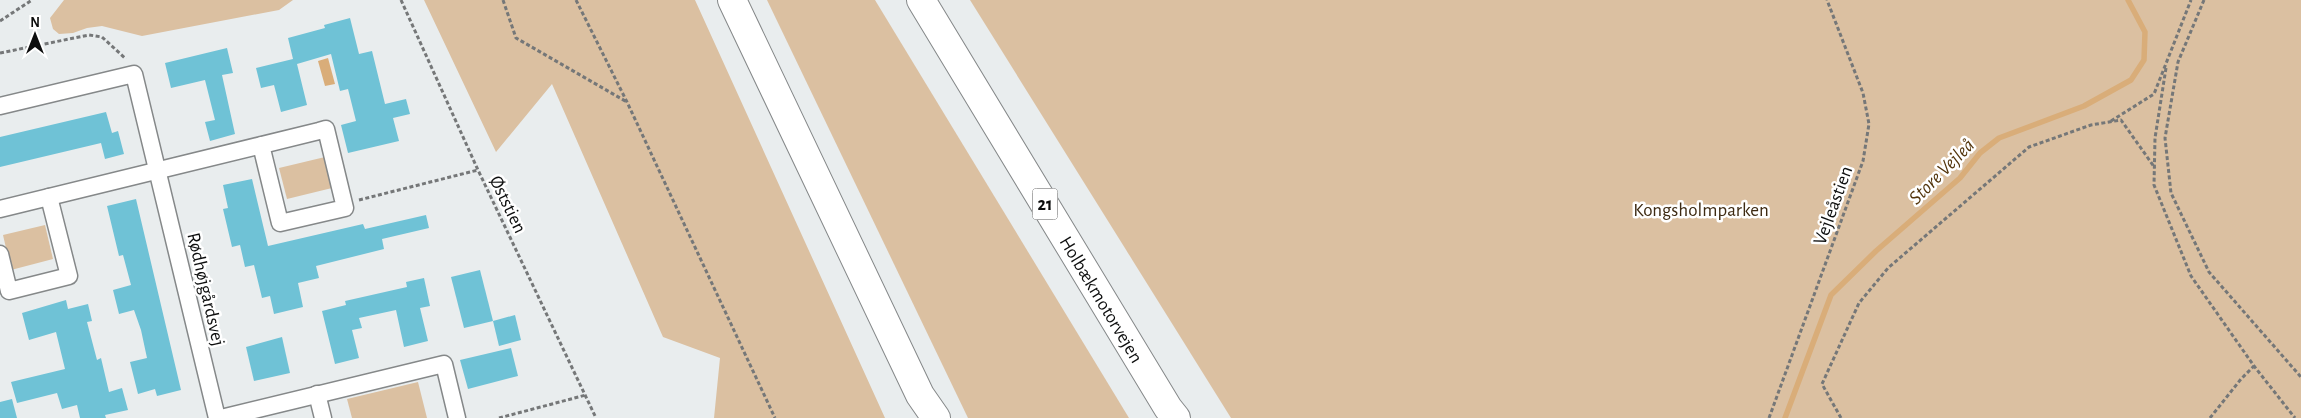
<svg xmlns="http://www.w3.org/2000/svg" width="2301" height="418" font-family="'Alegreya Sans',sans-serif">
<rect width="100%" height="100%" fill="#e9edee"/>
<!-- green -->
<g fill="#dbc0a1">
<polygon points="64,0 293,0 279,10 142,36 102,26 87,28 73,33 59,34 53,29 50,18"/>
<polygon points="424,0 695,0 885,418 714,418 720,358 663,337 552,84 496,152"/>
<polygon points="767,0 875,0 1129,418 968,418"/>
<polygon points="970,0 2301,0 2301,418 1231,418"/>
<polygon points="325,157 332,188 287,199 279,168"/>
<polygon points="45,225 53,259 11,270 3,235"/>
<polygon points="418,382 427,418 352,418 347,399"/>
</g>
<!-- water -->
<polygon fill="#d9ad79" points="328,58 335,84 325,86 318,61"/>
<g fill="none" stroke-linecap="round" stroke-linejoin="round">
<!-- stream -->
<polyline stroke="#d9ad79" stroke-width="5.5" points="1785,418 1831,295 1876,251 1960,178 1980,153 1999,138 2084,106 2131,80 2144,60 2145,32 2128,0"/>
</g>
<!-- building -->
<g fill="#6fc2d6">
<polygon points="350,18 359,54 372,51 385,104 406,99 410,114 393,118 399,141 348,153 341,125 356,121 348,89 340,91 331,54 297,64 307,105 281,112 274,85 261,88 256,68 293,59 288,38 325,28 324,25"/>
<polygon points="227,48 233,73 222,75 235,134 210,141 205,122 215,120 205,80 171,88 165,63"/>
<polygon points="106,112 112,133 118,131 124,154 105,159 101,143 0,167 0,137"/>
<polygon points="252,179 268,246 363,224 365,229 426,215 429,228 382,239 384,249 316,266 319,278 298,283 303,307 274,314 270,296 262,298 254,265 245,267 240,245 232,247 223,209 228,208 223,185"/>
<polygon points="136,199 181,390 157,396 155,389 138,394 130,362 147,358 141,330 134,310 119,314 113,290 131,285 123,255 119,256 107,206"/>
<polygon points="480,270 493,321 464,328 451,277"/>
<polygon points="424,278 430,306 420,308 428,341 404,347 396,310 359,318 362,328 352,330 359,358 335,364 322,311 346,305 345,301 407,287 406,282"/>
<polygon points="66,300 68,309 88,304 92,321 87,322 97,360 101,358 109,392 122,388 128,410 105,415 106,418 80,418 77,405 62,409 57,393 17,403 11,382 65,369 56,332 29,340 22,313"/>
<polygon points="515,315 521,340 499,346 493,321"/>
<polygon points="282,337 290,373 254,381 246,347"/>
<polygon points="511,348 518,376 468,389 460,360"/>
<polygon points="12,399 17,418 0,418 0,402"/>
</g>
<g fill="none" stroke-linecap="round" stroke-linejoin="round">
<defs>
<g id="minor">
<polyline points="0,106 134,74 217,418"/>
<path d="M0,209C106,183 213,157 319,131L326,129L345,208L280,223L261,145"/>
<polyline points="0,254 9,291 69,276 49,197"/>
<polyline points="317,394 323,418"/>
<polyline points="221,418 444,364 457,418"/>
</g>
<g id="motorway">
<polyline points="732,0 920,395 936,418"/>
<polyline points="921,0 1168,408 1176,418"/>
</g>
</defs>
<!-- minor casing -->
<use href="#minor" stroke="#858889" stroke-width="19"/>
<!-- motorway casing -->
<use href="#motorway" stroke="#858889" stroke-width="30"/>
<!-- path -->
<g stroke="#757778" stroke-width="3" stroke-dasharray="4 2.5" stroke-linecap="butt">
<polyline points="401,0 478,170 596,418"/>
<polyline points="503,0 516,38 627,102"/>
<polyline points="576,0 627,102 775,418"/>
<polyline points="2204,0 2178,62 2165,138 2171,193 2209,272 2301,377"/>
<polyline points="0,21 32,0"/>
<polyline points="0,53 89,35 102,37 126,59"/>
<polyline points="2166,68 2155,138 2154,185 2191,276 2254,366 2295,418"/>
<polyline points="2111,121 2154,94 2191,0"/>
<polyline points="359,200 478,170"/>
<polyline points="499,418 586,395"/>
<polyline points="1769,418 1863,161 1869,124 1863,93 1827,0"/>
<polyline points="1841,418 1822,384 1859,303 1888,268 2029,147 2091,125 2121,120 2155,168"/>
<polyline points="2210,418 2241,379 2254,366"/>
</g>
<!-- minor -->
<use href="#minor" stroke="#fff" stroke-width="16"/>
<!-- motorway -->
<use href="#motorway" stroke="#fff" stroke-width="28"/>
</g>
<g text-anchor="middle" stroke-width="5" stroke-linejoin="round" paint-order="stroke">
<!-- shield labels -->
<rect fill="#fff" stroke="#565656" stroke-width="1" x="1032.5" y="188.5" width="25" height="31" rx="4"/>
<g font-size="18" font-weight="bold" fill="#0d0e0e">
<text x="1045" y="210">21</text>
</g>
<!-- street labels -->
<g font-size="19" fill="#0d0e0e" stroke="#fff">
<text transform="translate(509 204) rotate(64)" y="7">Øststien</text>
<text transform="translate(1832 205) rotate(-70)" y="7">Vejleåstien</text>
<text transform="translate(207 289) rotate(77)" y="7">Rødhøjgårdsvej</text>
<text transform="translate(1102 299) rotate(59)" y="7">Holbækmotorvejen</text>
</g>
<!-- park labels -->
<g font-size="19" fill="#3d2a12" stroke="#fff">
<text x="1701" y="216">Kongsholmparken</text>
</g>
<!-- water labels -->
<g font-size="20" font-style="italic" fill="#53350c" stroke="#fff">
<text transform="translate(1941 171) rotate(-45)" y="7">Store Vejleå</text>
</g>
</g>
<!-- north arrow -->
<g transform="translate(35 35)" stroke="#ffffff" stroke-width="4" paint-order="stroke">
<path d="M0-4L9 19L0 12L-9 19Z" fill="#0d0e0e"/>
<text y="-8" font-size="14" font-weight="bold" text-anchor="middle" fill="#0d0e0e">N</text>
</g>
</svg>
